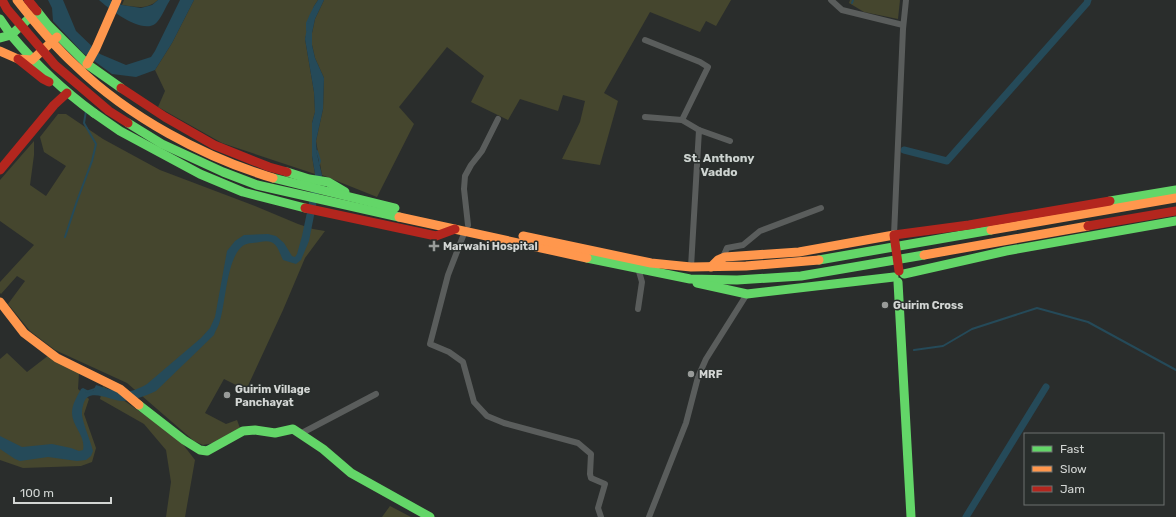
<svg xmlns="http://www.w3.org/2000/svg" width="1176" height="517" font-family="Rubik,sans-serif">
<rect width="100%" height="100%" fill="#2a2d2c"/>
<!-- green -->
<g fill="#45462e">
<path d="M124,0H158C147,10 136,7 122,5Z"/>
<polygon points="194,0 318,0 314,6 305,39 314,92 315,112 312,123 312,156 315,174 222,143 158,107 165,91 155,70 172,43"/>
<polygon points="324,0 731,0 716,26 706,21 700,32 650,12 604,93 618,101 600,165 562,159 580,122 585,101 563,95 558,111 520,99 508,120 471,102 484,76 447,47 399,107 414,124 377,197 322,175 316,141 323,109 324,78 315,58 312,45 312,33 315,19"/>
<polygon points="850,0 900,0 898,19 864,12 849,3"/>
<polygon points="58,114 66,114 103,139 160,170 255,206 298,224 313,229 325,231 305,258 283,310 246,390 224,379 205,413 226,424 237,420 240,428 219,442 203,445 194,441 127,383 55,350 30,331 8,304 25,281 17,276 1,294 0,293 0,282 34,245 0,221 0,180 34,141 34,155 30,185 46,196 66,166 44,152 40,137"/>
<polygon points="7,353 27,372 49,355 79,373 78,389 89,399 84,414 96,448 92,462 81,466 23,468 0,460 0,359"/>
<polygon points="103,386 178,438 195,460 185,517 166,517 171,482 166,450 144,424 100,399"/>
<polygon points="390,506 411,517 382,517"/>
</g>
<!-- water -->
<g fill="#254a59">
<polygon points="48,0 63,0 76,31 100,54 126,65 151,57 155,51 180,0 194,0 172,43 155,70 136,77 112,74 83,53 53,21 52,8"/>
<path d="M99,0H110L122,5L141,8L152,5L158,0H170C166,6 160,21 155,24C141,34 109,9 99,0Z"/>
<path d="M318,0H324L315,19L312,33V45L315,58L324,78L323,109L316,141L317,154L322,175L309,241L301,260L296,264L283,260C277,247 276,239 260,242C255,243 248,243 244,245C226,256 226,305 219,324C218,327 215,331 214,335L156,391C146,396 134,400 123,401C111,401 86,385 83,406C82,408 82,412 82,415C84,427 90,439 93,451L91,456L86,460L77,461L48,457L20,461L15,459L0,449V436L22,447L52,444L71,448L79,451L83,450C86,436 72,426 72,413C72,404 77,397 81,389L83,388L89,391H93L96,385C117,392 127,396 147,384L201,338L210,328L215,317L227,251L235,241L244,235L268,234L276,236L284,243L292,256L295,257L297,254L302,236L315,174L312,156V123L315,112L314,92L305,39L309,16L314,6Z"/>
</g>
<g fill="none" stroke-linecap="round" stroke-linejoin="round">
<!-- stream -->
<g stroke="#254a59" stroke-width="2">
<polyline points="852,3 853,0"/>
<polyline points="307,30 307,23 310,17"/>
<polyline points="317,151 320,161 319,164"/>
<polyline points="65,237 77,201 92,161 96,144 84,123 86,111"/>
<polyline points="914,350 943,346 972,329 1037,308 1088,322 1176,370"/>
<polyline points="86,392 95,389"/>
</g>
<!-- canal -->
<g stroke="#254a59" stroke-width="7">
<polyline points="904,150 947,161 1087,3 1088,0"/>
<polyline points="966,517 1046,387"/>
</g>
<!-- street -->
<g stroke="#5a5d5c" stroke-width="6">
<polyline points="831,0 842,10 903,25"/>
<polyline points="645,40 700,62 708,67 682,120"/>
<polyline points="645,117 682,120 699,130"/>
<polyline points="468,225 464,189 465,176 471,165 482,151 498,119"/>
<polyline points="465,231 448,275 430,344 449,352 463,362 474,402 487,416 504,423 578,443 591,454 590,474 591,478 605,484 598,508 601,517"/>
<polyline points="894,235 903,29 906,0"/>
<polyline points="723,257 727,248 743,245 760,231 821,208"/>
<polyline points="691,267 699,130 730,141"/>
<polyline points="638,309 642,282 638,268"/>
<polyline points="300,434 376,394"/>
<polyline points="649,517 686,423 698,377 706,359 747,294"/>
</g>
<!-- fast -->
<g stroke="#63d668" stroke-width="9">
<polyline points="0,19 11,35"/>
<path d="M11,35C37,66 61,89 94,113"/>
<polyline points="0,38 11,35 37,11 48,25 87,64 121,88"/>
<polyline points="94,113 120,131 200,174 243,192 305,208"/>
<polyline points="128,123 162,144 223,172 257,185 399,217"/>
<polyline points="287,172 309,179 328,182 345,192"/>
<polyline points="273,178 395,208"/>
<polyline points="1110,201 1176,190"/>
<polyline points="587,258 690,279 737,280 801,276 924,255"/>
<polyline points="819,260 991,230"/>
<polyline points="904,274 1006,251 1176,221"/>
<polyline points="898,282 911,517"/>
<polyline points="697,283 747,294 894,277"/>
<polyline points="139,405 184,440 200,450 207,451 243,431 255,430 275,433 293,429 323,449 351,473 430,517"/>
</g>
<!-- slow -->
<g stroke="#ff974d" stroke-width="9">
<path d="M17,0C35,23 54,46 76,66C129,117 203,157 273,178"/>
<polyline points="0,51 18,59 32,60 57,37"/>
<polyline points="87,64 96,48 117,0"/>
<polyline points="399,217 587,258"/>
<polyline points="991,230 1176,198"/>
<polyline points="523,236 651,263 691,267 746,266 819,260"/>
<polyline points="924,255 1088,226"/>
<polyline points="711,267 718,260 725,257 799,252 894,235"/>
<polyline points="0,302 24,333 57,358 120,389 139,405"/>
</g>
<!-- jam -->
<g stroke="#b3261e" stroke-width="9">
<polyline points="2,0 7,9 55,65 109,111 128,123"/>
<polyline points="28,0 37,11"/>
<polyline points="18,59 43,79 49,82"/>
<polyline points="121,88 165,117 214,145 269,167 287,172"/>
<polyline points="0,170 54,105 67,93"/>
<polyline points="305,208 436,236 455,229"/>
<polyline points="1088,226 1176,211"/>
<polyline points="899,271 894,235 969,225 1110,201"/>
</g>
</g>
<!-- markers -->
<g fill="#989b99" stroke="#292e2c" stroke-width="1.5">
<path d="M432 240h4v4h4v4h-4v4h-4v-4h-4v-4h4z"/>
<circle cx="885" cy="305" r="4"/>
<circle cx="691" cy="374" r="4"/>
<circle cx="227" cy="395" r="4"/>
</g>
<g text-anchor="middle" stroke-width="3" stroke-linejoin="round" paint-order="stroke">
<!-- poi labels -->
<g font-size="11" font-weight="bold" fill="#d3d6d4" stroke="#292e2c" text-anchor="start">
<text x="443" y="250">Marwahi Hospital</text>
<text x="893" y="309">Guirim Cross</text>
<text x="699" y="378">MRF</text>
<text x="235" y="393">Guirim Village<tspan x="235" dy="13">Panchayat</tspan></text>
</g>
<!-- neighbourhood labels -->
<g font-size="12" font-weight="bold" fill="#cdd3d0" stroke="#292e2c">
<text x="719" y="162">St. Anthony<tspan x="719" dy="14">Vaddo</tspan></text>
</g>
</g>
<!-- legend -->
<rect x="1024" y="433" width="140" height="72" fill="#292e2c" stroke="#6d716f"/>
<rect x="1032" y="446" width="20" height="6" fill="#63d668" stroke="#6d716f"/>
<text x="1060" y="453" font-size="12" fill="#d3d6d4">Fast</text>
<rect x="1032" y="466" width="20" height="6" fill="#ff974d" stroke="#6d716f"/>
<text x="1060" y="473" font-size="12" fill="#d3d6d4">Slow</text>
<rect x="1032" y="486" width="20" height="6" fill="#b3261e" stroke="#6d716f"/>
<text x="1060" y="493" font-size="12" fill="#d3d6d4">Jam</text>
<!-- scale -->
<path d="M14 497v6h97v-6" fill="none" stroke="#d3d6d4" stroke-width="2"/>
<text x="20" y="497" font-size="12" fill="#d3d6d4" stroke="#292e2c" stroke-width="3" paint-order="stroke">100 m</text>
</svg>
